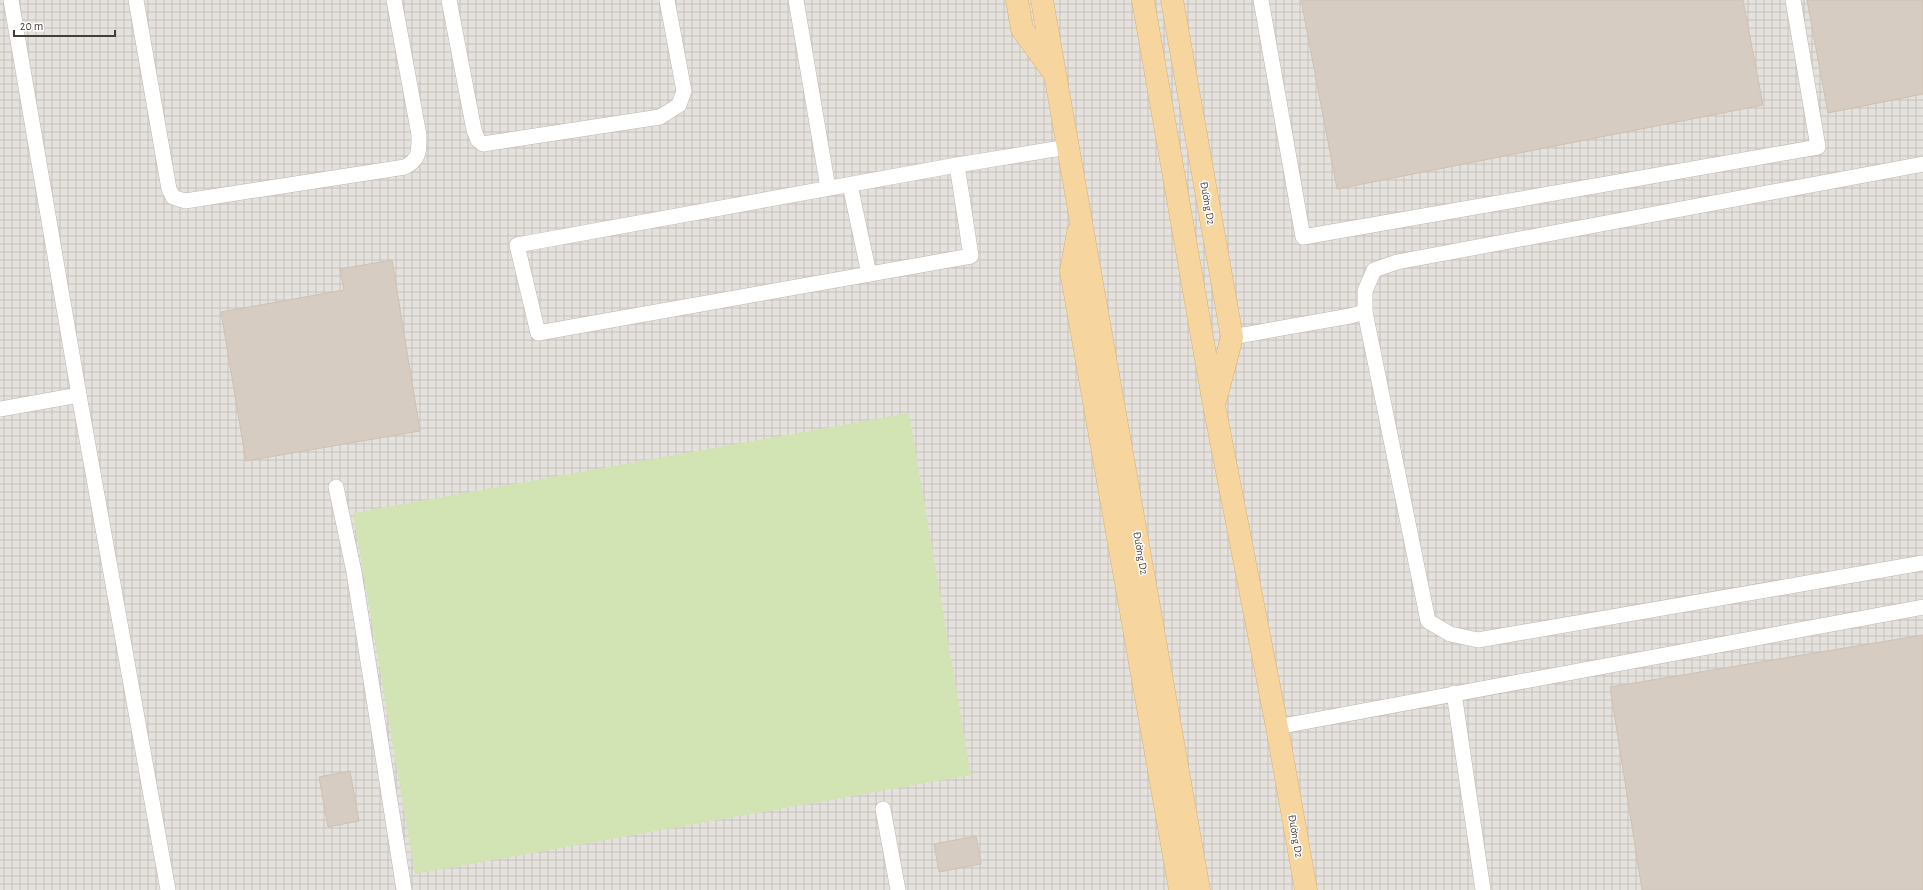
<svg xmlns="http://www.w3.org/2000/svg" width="1923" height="890" font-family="'Alegreya Sans',sans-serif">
<defs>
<pattern id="industrial-grid" width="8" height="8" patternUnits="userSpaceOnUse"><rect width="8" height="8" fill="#e5e1dd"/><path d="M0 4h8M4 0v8" fill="none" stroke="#c6c2be"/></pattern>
</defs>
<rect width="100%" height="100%" fill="#f3efe8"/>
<!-- industrial -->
<rect fill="url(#industrial-grid)" x="0" y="0" width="1923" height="890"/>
<!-- pitch -->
<polygon fill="#d3e4b4" points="909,413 971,775 415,874 353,513"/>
<!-- building -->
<g fill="#d7ccc2" stroke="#cec1b2">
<polygon points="1301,0 1743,0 1763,105 1337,189"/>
<polygon points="1807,0 1923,0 1923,94 1828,113"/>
<polygon points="392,260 420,431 246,461 221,312 344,290 340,269"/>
<polygon points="1923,635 1923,890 1642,890 1610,687"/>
<polygon points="350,771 359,821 328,827 319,777"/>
<polygon points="976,836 981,864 939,872 934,844"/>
</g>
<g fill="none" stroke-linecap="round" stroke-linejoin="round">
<defs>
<g id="service">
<polyline points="11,0 79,395 168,890"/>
<path d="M136,0L169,189L173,197L185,201L405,167C420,159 419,151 419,135L394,0"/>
<polyline points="449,0 474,130 478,140 483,144 660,117 679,105 684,91 667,0"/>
<polyline points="796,0 828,188"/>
<polyline points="1261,0 1303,237 1818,147 1793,0"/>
<polyline points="957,165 971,256 538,333 517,245 957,165 1068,147"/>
<polyline points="850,185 869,274"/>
<polyline points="1365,312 1428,621 1450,634 1478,640 1923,563"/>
<polyline points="1232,337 1350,316 1365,312 1365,291 1374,270 1397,262 1923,164"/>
<polyline points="0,409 79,395"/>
<polyline points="336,487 354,572 404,890"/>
<polyline points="1454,693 1483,890"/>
<polyline points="1277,727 1923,607"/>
<polyline points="883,809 898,890"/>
</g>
<g id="primary">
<polyline points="1017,0 1022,29 1051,69"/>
<polyline points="1042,0 1199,890"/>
<polyline points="1143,0 1214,405 1277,727 1306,890"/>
<polyline points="1172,0 1232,337 1216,398"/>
<polyline points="1078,232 1071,271 1180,890"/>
</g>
</defs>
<!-- service casing -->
<use href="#service" stroke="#beb6ac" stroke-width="16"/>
<!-- primary casing -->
<use href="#primary" stroke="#dbb16f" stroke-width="23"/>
<!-- service -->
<use href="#service" stroke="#fff" stroke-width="15"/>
<!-- primary -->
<use href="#primary" stroke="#f6d59e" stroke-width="22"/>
</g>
<g text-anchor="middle" stroke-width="3" stroke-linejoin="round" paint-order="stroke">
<!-- street labels -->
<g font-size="11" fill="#463f37" stroke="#fff">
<text transform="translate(1208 203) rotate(80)" y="4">Đường D2</text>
<text transform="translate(1141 553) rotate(80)" y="4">Đường D2</text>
<text transform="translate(1296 836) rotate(80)" y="4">Đường D2</text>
</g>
</g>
<!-- scale -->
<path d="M14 30v6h101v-6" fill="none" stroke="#463f37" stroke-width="2"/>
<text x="20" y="30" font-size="12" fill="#463f37" stroke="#ffffff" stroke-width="3" paint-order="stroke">20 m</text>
</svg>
